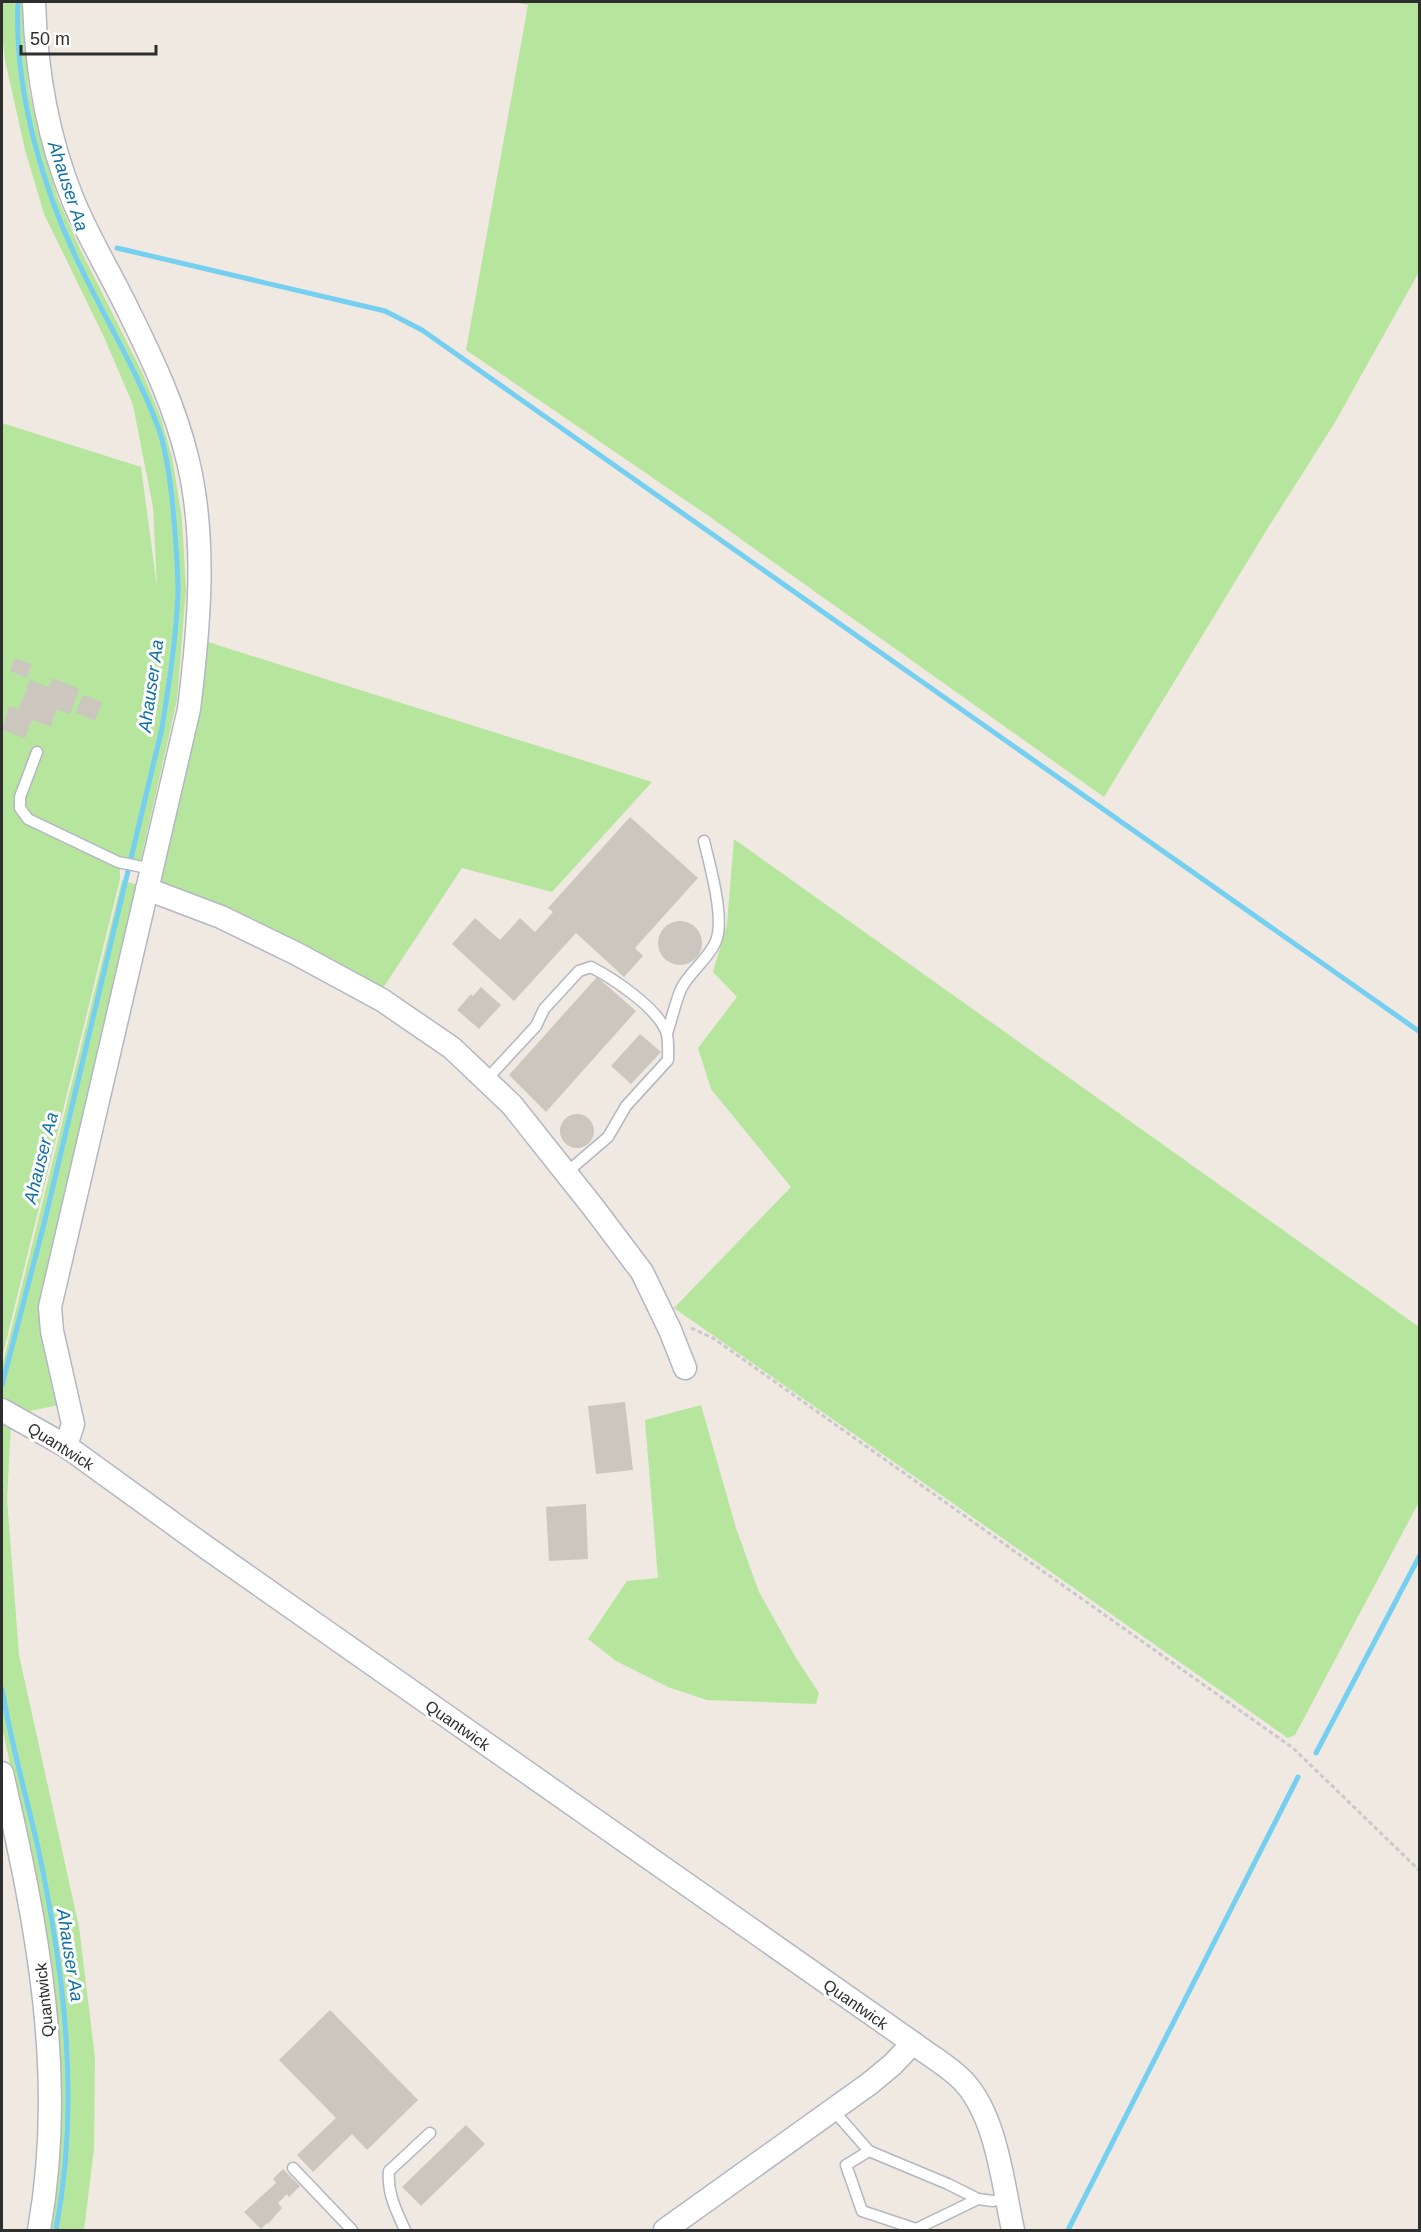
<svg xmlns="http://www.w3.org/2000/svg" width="1421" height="2232" font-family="Arial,sans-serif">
<rect width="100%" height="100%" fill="#efe9e1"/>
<!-- green -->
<g fill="#b6e59e">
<polygon points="2,2 24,2 23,16 29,91 40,138 58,199 80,249 142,372 161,418 172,457 182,519 186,590 177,700 139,868 120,862 120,879 2,1358 2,423 141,467 157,587 153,507 133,405 104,337 44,214 25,150 5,60 2,33"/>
<polygon points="514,2 1419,2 1419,272 1334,424 1266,531 1104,797 710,517 466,350 528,5"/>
<polygon points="208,642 652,782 552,892 462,868 381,991 303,943 161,883 185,772"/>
<polygon points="734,839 1419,1327 1419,1502 1295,1735 1288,1738 674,1308 791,1187 711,1089 698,1048 737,997 713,972 727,924"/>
<polygon points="122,880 143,887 46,1307 59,1405 25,1412 2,1399 2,1367"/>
<polygon points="701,1405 736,1528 759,1592 796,1658 819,1693 816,1704 707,1700 668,1687 616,1661 588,1639 627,1581 658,1578 645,1420"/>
<polygon points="2,1419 11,1424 7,1499 19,1655 79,1927 95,2058 94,2149 84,2230 47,2230 60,2066 53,1979 39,1920 26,1837 2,1727"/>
</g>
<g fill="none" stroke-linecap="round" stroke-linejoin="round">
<!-- stream -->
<g stroke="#75cff0" stroke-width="5">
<polyline points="117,248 385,311 422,330 1420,1032"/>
<path d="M2,1385L44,1224L162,728C169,684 176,639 178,593C178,562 175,530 172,498C169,475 166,449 158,427C138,373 108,324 83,272C43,192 14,91 18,2"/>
<path d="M2,1689C11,1744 27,1798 39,1852C65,1977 80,2104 56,2230"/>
<polyline points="1316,1753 1420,1555"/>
<polyline points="1068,2230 1298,1777"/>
</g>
</g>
<!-- building -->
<g fill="#cbc7bf">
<polygon points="15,658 32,664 27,678 10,671"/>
<polygon points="52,678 79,689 70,714 57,709 51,727 32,720 25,738 2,730 9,706 19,709 30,680 49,687"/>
<polygon points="83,695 102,702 95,721 76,713"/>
<polygon points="630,817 698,878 635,948 643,956 624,977 576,933 514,1001 452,944 475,918 500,940 520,918 535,932 553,912 548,908"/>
<circle cx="680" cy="943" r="22"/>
<polygon points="597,977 636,1011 546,1112 509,1075"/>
<polygon points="481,987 501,1005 479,1029 457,1010 471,994 473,996"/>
<polygon points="640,1034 661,1052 631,1084 611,1066"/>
<circle cx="577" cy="1131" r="17"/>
<polygon points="625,1402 633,1470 596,1474 588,1406"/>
<polygon points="586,1504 588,1559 549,1561 546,1507"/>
<polygon points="330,2010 418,2100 367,2150 352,2134 313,2172 297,2155 336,2118 279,2060"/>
<polygon points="466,2125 485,2144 421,2206 402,2187"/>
<polygon points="283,2169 300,2186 289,2197 287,2194 278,2203 282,2208 268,2224 267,2223 261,2229 244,2212 276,2183 273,2179"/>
</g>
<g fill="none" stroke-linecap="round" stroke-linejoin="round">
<defs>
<g id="lane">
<polyline points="37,752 20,797 20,808 28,819 118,862 152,869"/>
<path d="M667,1033C672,1019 675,1003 681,989C690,971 708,960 716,941C725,918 710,866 704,841"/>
<path d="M486,1080L536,1026L544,1009L579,971L591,967C614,979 656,1007 666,1031C669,1039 668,1051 668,1060L626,1106L608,1137L566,1173"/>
<polyline points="833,2110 869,2151 948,2184 978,2199 993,2201 1006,2198"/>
<polyline points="869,2151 846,2165 862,2211 916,2229 978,2199"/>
<polyline points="293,2168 352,2230"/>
<path d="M405,2230C396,2210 387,2193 389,2171L430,2133"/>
</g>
<g id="street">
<path d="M34,2C36,70 47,136 73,200C89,239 112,276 130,314C153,360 176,410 188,461C207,541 199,628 189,709L50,1307L52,1331L73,1424L66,1446"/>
<polyline points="147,889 221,917 297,954 382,1000 452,1048 512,1105 593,1207 642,1272 670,1330 685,1368"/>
<path d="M2,1410L66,1446L207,1548L913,2043C930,2056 951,2067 965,2083C997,2119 1003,2185 1013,2230"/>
<path d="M2,1773C37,1924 67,2076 39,2230"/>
<polyline points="665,2230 869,2084 892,2065 913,2043"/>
</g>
</defs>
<!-- lane casing -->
<use href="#lane" stroke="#b4b7c1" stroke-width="13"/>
<!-- street casing -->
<use href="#street" stroke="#b4b7c1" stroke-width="25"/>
<!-- path -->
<polyline stroke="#c9c9c9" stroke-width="3" stroke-dasharray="4.5 3" stroke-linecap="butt" points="691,1328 713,1338 1293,1748 1420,1871"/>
<!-- lane -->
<use href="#lane" stroke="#fff" stroke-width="10"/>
<!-- street -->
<use href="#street" stroke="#fff" stroke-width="22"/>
</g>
<g text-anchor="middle" stroke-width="6" stroke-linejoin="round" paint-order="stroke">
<!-- street labels -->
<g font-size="16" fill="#2e2e2e" stroke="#fff">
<text transform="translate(61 1446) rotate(32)" y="6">Quantwick</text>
<text transform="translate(458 1725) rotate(35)" y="6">Quantwick</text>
<text transform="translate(44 2000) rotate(-96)" y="6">Quantwick</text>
<text transform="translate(856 2004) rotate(35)" y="6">Quantwick</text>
</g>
<!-- water labels -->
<g font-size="18" font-style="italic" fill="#0d6fa3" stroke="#fff">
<text transform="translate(68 186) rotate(72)" y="6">Ahauser Aa</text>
<text transform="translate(151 686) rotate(-82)" y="6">Ahauser Aa</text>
<text transform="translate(41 1158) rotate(-76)" y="6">Ahauser Aa</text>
<text transform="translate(70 1955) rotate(81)" y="6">Ahauser Aa</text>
</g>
</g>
<!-- border -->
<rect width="1421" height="2232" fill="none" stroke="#2e2e2e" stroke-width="6"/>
<!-- scale -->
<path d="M21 45v9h135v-9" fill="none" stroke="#2e2e2e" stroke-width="3"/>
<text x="30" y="45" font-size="18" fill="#2e2e2e" stroke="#ffffff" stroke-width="4.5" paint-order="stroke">50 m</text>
</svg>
